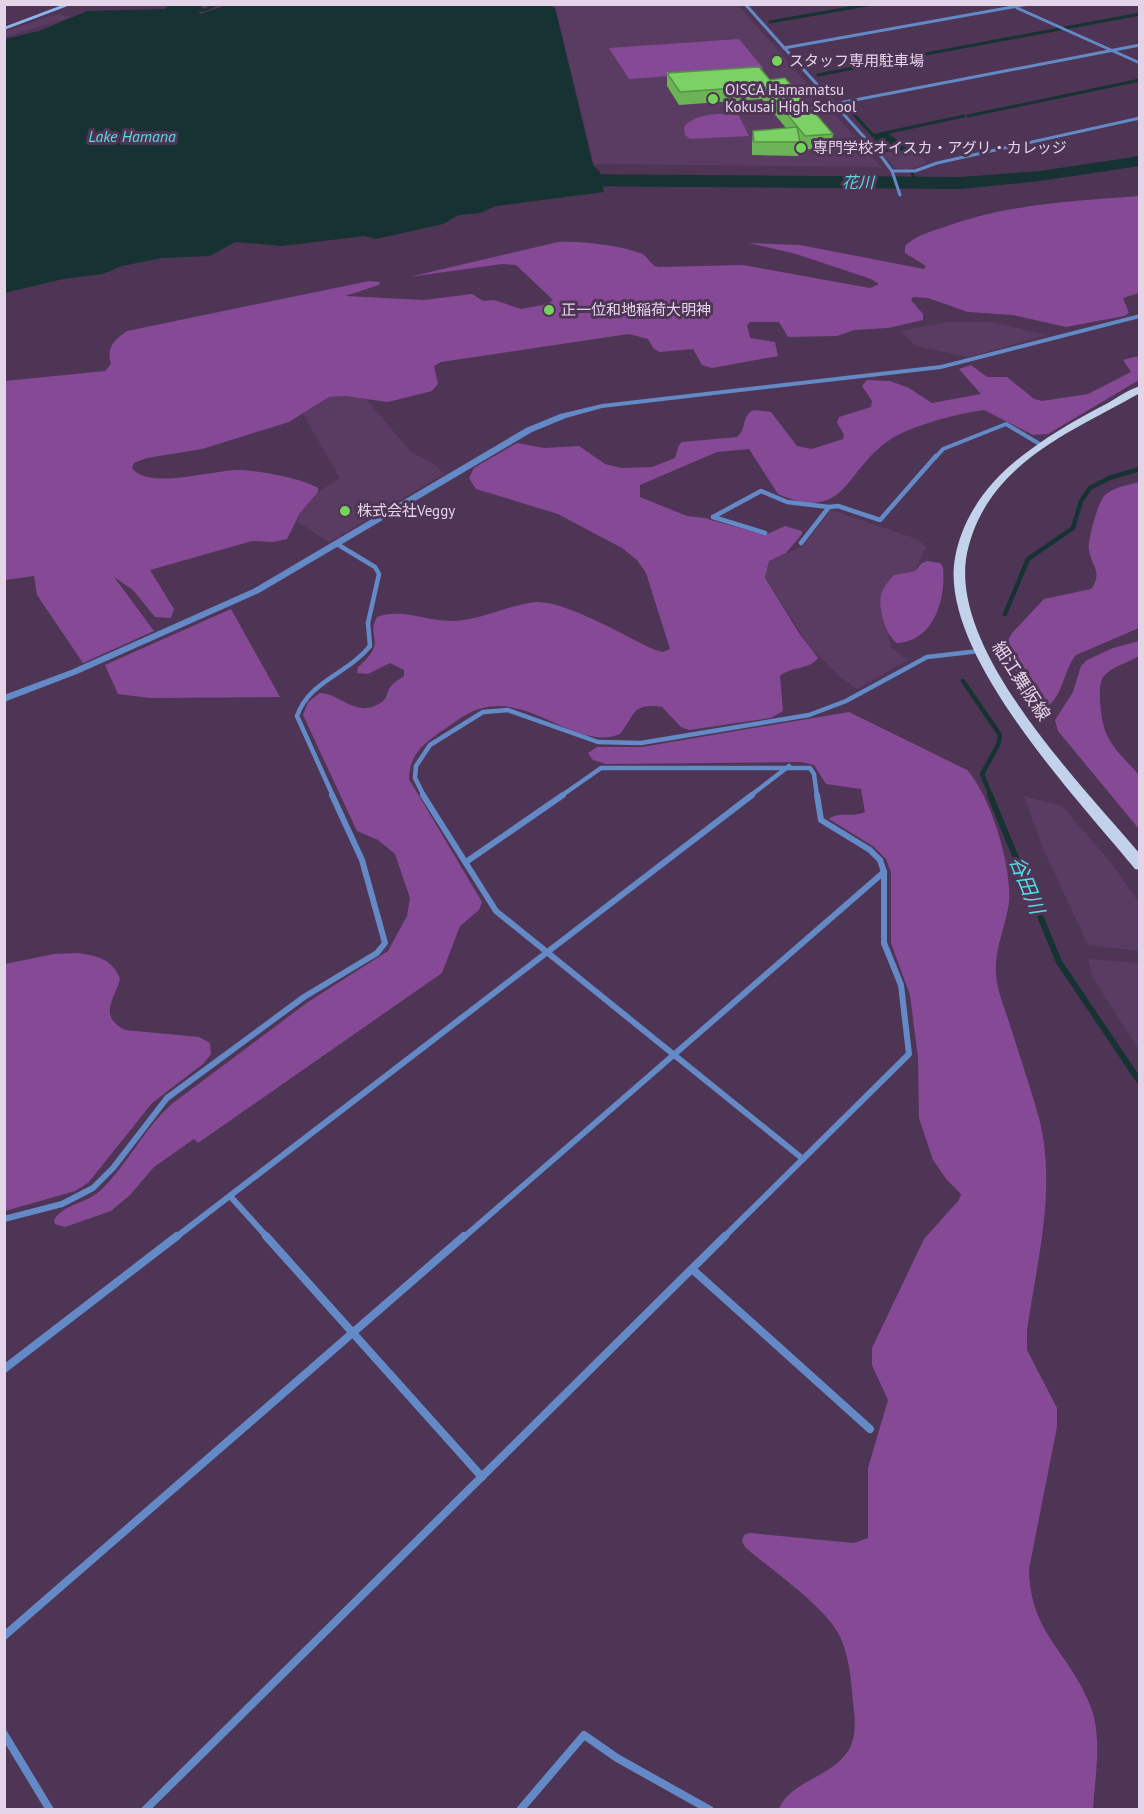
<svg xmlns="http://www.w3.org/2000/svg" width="1144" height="1814" font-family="'PT Sans','Noto Sans JP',sans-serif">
<rect width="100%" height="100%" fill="#4f3555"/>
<!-- built -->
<g fill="#5a3c62">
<polygon points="555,5 738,5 881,167 594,164"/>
<polygon points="58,14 72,17 5,37 5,31"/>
<polygon points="915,150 927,163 908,170 895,168 882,152"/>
<polygon points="947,322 991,322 1047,335 969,357 916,346 900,331"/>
<polygon points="345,396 366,399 412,453 434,464 444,474 329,542 298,522 300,513 318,492 340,478 303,414 329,397"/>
<polygon points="831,510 917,539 926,547 915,571 894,575 881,597 891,648 908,660 857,689 839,676 810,647 765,578 769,561 802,547"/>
<polygon points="1024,796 1062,806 1112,864 1139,903 1139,951 1088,945 1043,848"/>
<polygon points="1088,959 1139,963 1139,1047 1137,1047 1092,976"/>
</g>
<!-- green -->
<g fill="#864996">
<polygon points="739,39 764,69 629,79 609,48"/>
<path d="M717,114H738L749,136L690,139L685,135L684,127C692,117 705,115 717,114Z"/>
<path d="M1139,196V293L1123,298L1129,313L1124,316L1066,327L1013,315L968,312L928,298L913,297L911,300L923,314V320L888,328L854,330L837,336L788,337L779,322H750L747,325L750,338L775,342L778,356L712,368L702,365L693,349L660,352L654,349L648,339L629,334L441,362L434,366L438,384L432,391L388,402L345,396L329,397L289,422L202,449L147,458L134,463L132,468C148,491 215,469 241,470C261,471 301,478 318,488V492L300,513L287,539L273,542L252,541L150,570L174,609L171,618L155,617L133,590L114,577L154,631L83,663L37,595L34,576L5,580V381L105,371L111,364C106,348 114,340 127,331L369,281L380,282L379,285L345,296L424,300L472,294L483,301L494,300L521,309L548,304L553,300L516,265L502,264L409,277L558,242C584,241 616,245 640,253C649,256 649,265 658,267L743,265L870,288L879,284L871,279L796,254L749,243L800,245L924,269L926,266L905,253V246C915,236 929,232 942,228C1006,204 1072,201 1139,196Z"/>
<path d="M1139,356V380L1048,434L1033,435L984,410C959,413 909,426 888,441C843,473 846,523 778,494L749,449L717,452L640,485V497L687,516L704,518L765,535L785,526L802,531V534L786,553L769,561L765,578L799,633L818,658C810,670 791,666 780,676L783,711L771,718L689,730L681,727L662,707C631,702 635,716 620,734C578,752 529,692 479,709C465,713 453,724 440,732C422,745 409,756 409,779L482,902L479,910L460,926L442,973L198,1143L194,1139L154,1167L130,1195L111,1211L65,1227L55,1224L54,1220C63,1204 88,1203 101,1190C128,1164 144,1128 173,1103L308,1002L388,951L407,916L410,898L395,854L378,840L357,831L303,715L308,702L320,693C340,693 358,721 383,701C387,698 387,693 389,689C392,683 399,680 404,676V670L390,663L368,674L357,673L358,667C389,640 365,639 377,617C400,608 427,621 450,621C480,621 507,605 536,602C564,600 627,637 655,650L663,652L670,649L646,573L637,560L622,548L558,514L476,489L469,478L474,468L517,443L544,448L579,446L605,464L621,468L652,467L675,458L679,445L682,442L737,437C747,430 741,415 754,410L771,412L797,446L812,449L843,439L844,435L837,422L839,417L871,407L872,401L862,386L867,380L890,381L909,388L932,403L981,394L959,369L971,365L987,377H1007L1034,399L1042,401L1088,394L1131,372L1123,360Z"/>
<path d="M1139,482V628L1076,655C1064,667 1061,708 1041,707L1010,663L1007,642L1012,633L1044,599L1091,589C1103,573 1092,567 1089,550C1087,541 1098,503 1104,496C1112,487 1129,485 1139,482Z"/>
<path d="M927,561L940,563L943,567C946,598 935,641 897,643C886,636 878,608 881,595C883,588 889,580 894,575L915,571L922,563Z"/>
<polygon points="231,609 280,697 150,698 118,694 105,665"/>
<path d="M1139,641V656C1129,662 1111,667 1103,677C1099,684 1100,692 1100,700C1102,740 1113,746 1139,775V829L1058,731L1055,720L1073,692L1081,666L1087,660L1113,648Z"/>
<path d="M849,712L967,770C991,796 1012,867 1009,902C1006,926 994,949 996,974C997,990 1004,1007 1009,1022C1019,1054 1030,1086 1039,1118C1057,1188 1037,1261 1027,1330V1350L1057,1408V1427L1029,1569C1030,1634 1069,1651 1090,1705C1103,1737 1095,1776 1093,1809H779C790,1781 832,1777 848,1751C857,1737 855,1718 853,1702C851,1678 849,1652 837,1631C820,1603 770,1569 745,1547L742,1541L744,1535L750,1533L854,1543L868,1538V1468L888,1400L872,1365V1348L924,1239L959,1200L961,1194L947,1180L933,1160L919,1118L918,1057L910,995L891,943V872L886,859L874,847L829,819C837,811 854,818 865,812L861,789L826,784L814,765L801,762L606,764L593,760L588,753L597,747H642Z"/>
<path d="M78,953C97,956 113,959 120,979C114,1000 98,1016 125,1030L199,1037L210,1043L211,1054L203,1064L152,1103L88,1183L75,1191L5,1211V964L54,954Z"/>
</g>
<!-- water -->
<g fill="#163233">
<polygon points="230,4 545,4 555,8 593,165 600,172 604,192 496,206 480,213 459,215 443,224 376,239 364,236 282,246 235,242 210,256 162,258 122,266 103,274 63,279 5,293 5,39 39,31 87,11 165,9 169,5 199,4 206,11 198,12 201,14"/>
<polygon points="847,105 874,134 886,132 912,150 886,152 844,106"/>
</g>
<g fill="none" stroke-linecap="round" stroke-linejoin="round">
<!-- stream-far2 -->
<g stroke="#163233" stroke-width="3">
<polyline points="205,10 218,4"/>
<polyline points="770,22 872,4"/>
<polyline points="1065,28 1140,14"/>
<polyline points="872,64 1060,29"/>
<polyline points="818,75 869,65"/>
<polyline points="968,116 1140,80"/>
<polyline points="880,134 964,116"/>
<polyline points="912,173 917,184"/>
</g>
<!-- stream-far1 -->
<g stroke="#163233" stroke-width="4.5">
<polyline points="1005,614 1028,559 1073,528 1081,501 1090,488 1109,478 1140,469"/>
<polyline points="963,681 1000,735 998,745 982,774 991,796"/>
</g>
<!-- stream -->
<polyline stroke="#163233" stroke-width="6" points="990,795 1059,962 1140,1082"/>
<!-- river -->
<polygon fill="#163233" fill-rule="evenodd" points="1140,156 1140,166 1040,181 960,189 555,186 546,180 555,174 960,177 1040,171"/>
<!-- minor-far4 -->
<g stroke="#638ac7" stroke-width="3">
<polyline points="745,4 881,156 892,171 900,195"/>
<polyline points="1017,8 1140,63"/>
<polyline points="784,48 1029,4"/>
<polyline points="834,104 1140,45"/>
<polyline points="892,171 915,171 937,163 1140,118"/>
</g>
<!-- minor-far3 -->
<polyline stroke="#638ac7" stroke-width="4" points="935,458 943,449 1006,424 1043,446"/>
<!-- minor-far2 -->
<g stroke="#638ac7" stroke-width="4.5">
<polyline points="765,533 713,517 761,491 787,502 829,507"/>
<polyline points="801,543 829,507 838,506 880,520 936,456"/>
<path d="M333,796L297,716C309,681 348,674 370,646L368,623L379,574L375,567L337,544"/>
<polyline points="424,796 415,778 416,766 430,745 483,712 508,710 598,742 641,743 809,715 846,701 927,657 979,651"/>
<polyline points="561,796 601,768 810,768 814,774 817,796"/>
<polyline points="750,796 789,766"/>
</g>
<!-- minor-far1 -->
<g stroke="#638ac7" stroke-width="6">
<polyline points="423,795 496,911 803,1159"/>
<polyline points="466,862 563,795"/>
<polyline points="230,1196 268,1238"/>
<polyline points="4,1219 62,1204 93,1188 113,1168 167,1098 304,997 377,953 385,943 362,860 332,795"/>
<polyline points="175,1238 752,795"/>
<polyline points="463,1238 884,872"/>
<polyline points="723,1238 909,1054 901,985 884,943 884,872 880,860 870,850 821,820 817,795"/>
</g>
<!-- minor -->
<g stroke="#638ac7" stroke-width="8">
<polyline points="266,1236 482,1477"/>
<polyline points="692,1269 870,1429"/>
<polyline points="4,1369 177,1236"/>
<polyline points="4,1636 464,1236"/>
<polyline points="4,1734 50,1810"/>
<polyline points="145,1810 725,1236"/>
<polyline points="520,1810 584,1735 617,1758 710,1810"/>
</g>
<!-- tertiary -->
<polygon fill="#638ac7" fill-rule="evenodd" points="1140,314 1140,318 941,369 602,408 566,418 532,432 259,593 77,674 4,702 4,695 71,670 253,589 526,428 560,414 602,404 941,365"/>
<!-- secondary -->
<polygon fill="#8eb3ed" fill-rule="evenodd" points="65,4 73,4 4,30 4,27"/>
<!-- primary -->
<path fill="#c2d2ea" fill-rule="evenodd" d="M1140,386V393C1091,421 1033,445 997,490C981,510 970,534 966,559C953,655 1082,785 1140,854V870L1135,869C1078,799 938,653 955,558C963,513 993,476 1030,450C1054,432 1081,417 1108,403C1118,397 1128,390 1140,386Z"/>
</g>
<!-- wall -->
<polygon fill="#6ab455" points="667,73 770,80 833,134 831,147 803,150 800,145 798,156 752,155 752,144 753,131 786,128 762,99 679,105 667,86"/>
<!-- building -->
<g fill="#7bd163" stroke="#569245" stroke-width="1.5">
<polygon points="759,67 770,80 785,78 833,134 805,136 764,86 680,92 667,73"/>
<polygon points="797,127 800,142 754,142 753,131"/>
</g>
<!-- markers -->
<g fill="#75d25b" stroke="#4f3555" stroke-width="2">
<circle cx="777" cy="61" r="6"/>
<circle cx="713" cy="99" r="6"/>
<circle cx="801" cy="148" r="6"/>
<circle cx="549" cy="310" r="6"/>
<circle cx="345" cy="511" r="6"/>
</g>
<g text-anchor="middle" stroke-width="6" stroke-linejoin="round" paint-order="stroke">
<!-- far-poi labels -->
<g font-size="15" fill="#e4d4e8" stroke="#4f3555" text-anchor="start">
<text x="789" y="66">スタッフ専用駐車場</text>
<text x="725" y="95">OISCA Hamamatsu<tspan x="725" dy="17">Kokusai High School</tspan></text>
<text x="813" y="153">専門学校オイスカ・アグリ・カレッジ</text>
<text x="561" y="315">正一位和地稲荷大明神</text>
<text x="357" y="516">株式会社Veggy</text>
</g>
<!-- far-water labels -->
<g font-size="16" font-style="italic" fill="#50dde3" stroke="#4f3555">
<text x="132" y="142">Lake Hamana</text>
<text x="858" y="188">花川</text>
</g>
<!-- street labels -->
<g font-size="18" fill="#e4d4e8" stroke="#4f3555">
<text transform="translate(1021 681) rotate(57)" y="6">細江舞阪線</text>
</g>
<!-- water labels -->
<g font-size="20" font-style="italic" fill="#50dde3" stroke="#4f3555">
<text transform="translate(1027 885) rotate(68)" y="7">谷田川</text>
</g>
</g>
<!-- border -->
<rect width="1144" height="1814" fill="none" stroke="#e4d4e8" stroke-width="12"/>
</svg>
